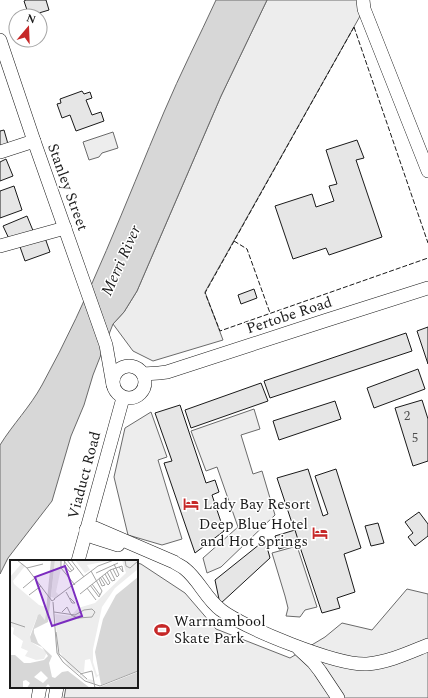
<svg xmlns="http://www.w3.org/2000/svg" width="428" height="698" font-family="Spectral,serif">
<rect width="100%" height="100%" fill="#fff"/>
<!-- built -->
<g fill="#ededed" stroke="#6a6a6a">
<polygon points="267,0 363,0 364,9 205,292 223,340 153,361 133,351 113,324 124,312 137,291 221,96"/>
<polygon points="113,132 118,148 102,153 99,157 89,160 83,142"/>
<polygon points="254,409 260,429 241,435 253,474 262,471 275,515 221,567 207,573 203,558 238,527 217,467 206,471 191,431"/>
<polygon points="151,412 167,457 158,460 182,539 162,545 128,535 114,477 125,428"/>
<polygon points="297,546 317,607 305,610 300,617 286,616 288,608 285,596 272,553"/>
<polygon points="137,563 141,564 185,593 216,629 290,658 325,637 342,623 372,630 407,589 428,594 428,698 64,698 66,687 137,687"/>
</g>
<!-- water -->
<path fill="#d7d7d7" stroke="#6a6a6a" d="M216,0H267L221,96L137,291L124,312L113,324L93,375L84,405L71,436L52,501L8,558L0,574V445C13,424 30,407 42,385C90,298 125,204 164,112C180,74 199,37 216,0Z"/>
<!-- building -->
<g fill="#e6e6e6" stroke="#1a1a1a">
<polygon points="26,0 46,0 49,10 29,16 24,1"/>
<polygon points="82,91 84,94 90,92 92,98 86,100 92,115 101,112 104,121 76,131 70,115 62,118 57,104 61,103 60,99"/>
<polygon points="4,130 8,144 0,147 0,131"/>
<polygon points="357,140 364,158 356,160 382,237 329,255 326,248 293,259 275,206 312,194 316,207 334,201 329,186 337,184 326,150"/>
<polygon points="6,159 13,176 0,181 0,162"/>
<polygon points="14,186 22,210 0,218 0,191"/>
<polygon points="27,216 34,233 11,243 3,226"/>
<polygon points="44,235 50,252 25,261 19,244"/>
<polygon points="254,289 257,298 241,304 238,295"/>
<polygon points="428,327 428,364 417,331"/>
<polygon points="406,333 412,351 270,398 264,381"/>
<polygon points="418,369 425,389 374,408 367,388"/>
<polygon points="261,383 268,401 191,428 185,410"/>
<polygon points="422,400 428,419 428,461 413,466 395,408"/>
<polygon points="335,401 341,419 279,440 273,421"/>
<polygon points="180,405 206,483 215,480 219,492 212,495 224,531 195,553 164,463 172,461 155,413"/>
<polygon points="308,469 323,516 328,514 315,476 336,469 361,548 344,554 355,592 337,598 340,608 322,613 277,478"/>
<polygon points="419,512 428,524 428,536 415,546 408,537 413,533 405,522"/>
<polygon points="378,523 384,543 371,546 365,526"/>
<polygon points="295,530 299,543 279,549 275,536"/>
<polygon points="265,540 270,558 220,604 215,580"/>
</g>
<g fill="none" stroke-linecap="round" stroke-linejoin="round">
<defs>
<g id="minor">
<polyline points="363,0 364,9 428,171"/>
<polyline points="0,40 34,141 106,345 113,385"/>
<polyline points="0,152 34,141"/>
<polyline points="0,246 65,228"/>
<circle cx="129" cy="382" r="16"/>
<polyline points="143,374 159,373 167,372 324,321 428,288"/>
<path d="M86,530L95,528L174,562C178,565 182,566 185,569C199,580 206,599 221,610C244,628 338,666 367,664C389,662 408,653 428,645"/>
<polyline points="86,530 93,537 118,545"/>
<polyline points="78,561 123,398"/>
<polyline points="299,649 313,662 320,671 338,698"/>
<polyline points="38,698 40,687"/>
<polyline points="55,698 57,687"/>
</g>
</defs>
<!-- minor casing -->
<use href="#minor" stroke="#1a1a1a" stroke-width="14"/>
<!-- minor -->
<use href="#minor" stroke="#fff" stroke-width="13"/>
<!-- fence -->
<g stroke="#1a1a1a" stroke-width="1" stroke-dasharray="5 2" stroke-linecap="butt">
<polyline points="354,27 205,293 220,331 428,258"/>
<polyline points="354,27 428,243"/>
<polyline points="234,241 247,249 270,313"/>
</g>
</g>
<!-- icons -->
<defs>
<symbol id="hotel-bare" viewBox="-9 -9 18 18"><path d="M-6-4.5h1.5V1H6V5H4.5V3h-9V5H-6ZM-4 0a1.8 1.8 0 1 1 3.6 0ZM.5 0V-2.5h3Q6-2.5 6 0Z" fill="#c62828" stroke="#fff" stroke-width="2.5" paint-order="stroke"/></symbol>
<symbol id="stadium-bare" viewBox="-9 -9 18 18"><path d="M0-5a6.5 5 0 1 0 0 10a6.5 5 0 1 0 0-10ZM-3.5-1.8h7v3.6h-7Z" fill="#c62828" stroke="#fff" stroke-width="2.5" paint-order="stroke"/></symbol>
</defs>
<g fill-rule="evenodd">
<use href="#hotel-bare" x="180" y="493" width="22" height="22"/>
<use href="#hotel-bare" x="309" y="522" width="22" height="22"/>
<use href="#stadium-bare" x="151" y="619" width="22" height="22"/>
</g>
<g text-anchor="middle" stroke-width="3" stroke-linejoin="round" paint-order="stroke">
<!-- number labels -->
<g font-size="13" fill="#4d4d4d">
<text x="407" y="420">2</text>
<text x="415" y="442">5</text>
</g>
<!-- street labels -->
<g font-size="15" fill="#1a1a1a" stroke="#fff">
<text transform="translate(68 187) rotate(70)" y="5">Stanley Street</text>
<text transform="translate(289 315) rotate(-18)" y="5">Pertobe Road</text>
<text transform="translate(84 475) rotate(-75)" y="5">Viaduct Road</text>
</g>
<!-- poi labels -->
<g font-size="15" fill="#1a1a1a" stroke="#fff" text-anchor="start">
<text x="203" y="509">Lady Bay Resort</text>
<text x="308" y="529" text-anchor="end">Deep Blue Hotel<tspan x="308" dy="17">and Hot Springs</tspan></text>
<text x="174" y="626">Warrnambool<tspan x="174" dy="17">Skate Park</tspan></text>
</g>
<!-- water labels -->
<g font-size="16" font-style="italic" fill="#1a1a1a" stroke="#fff">
<text transform="translate(120 260) rotate(-66)" y="6">Merri River</text>
</g>
</g>
<!-- overview -->
<g transform="translate(10 560)">
<rect width="128" height="128" fill="#fff"/>
<path d="M45,0H51V8L46,32L49,35L44,38L41,37ZM65,0H103L77,5L80,10L75,13ZM112,0H128V9L105,28L92,47L83,89V102L87,115L90,114L86,118L80,99L75,100L74,112L68,113L76,119L84,120L83,124L72,117L53,101L50,98L48,95L46,88L44,61L47,89L51,99L58,105L48,89L45,54L61,56L68,48L85,43L116,13ZM12,3L15,6L3,21L4,24L29,45L36,47L35,60L31,55L27,57L20,75L21,82L37,92L34,99L26,100L15,96L18,91L11,88L13,81L3,74L4,68L0,66V17Z" fill="#ededed"/>
<path d="M41,0H45L38,62L24,69V73L28,83L42,96L39,103L42,117L45,118L52,112L58,111L80,128H41L38,124L35,128H17L20,123L16,120L13,121V128H0V95H5L14,103H20L34,100L38,96L32,87L21,82L20,77L28,55L30,54L35,60ZM31,111L38,118L33,123L24,117ZM128,17V111L91,125L85,92L93,59L106,35ZM128,112V128H89L90,127Z" fill="#d7d7d7" fill-rule="evenodd"/>
<path fill="none" stroke="#a3a3a3" stroke-width="1" d="M7,0L17,8L42,41L45,39M51,0V8L65,25M55,0L54,5L60,12L64,9L57,0M61,0L74,17M115,0L116,6L120,8L128,1M54,1L62,11M17,8L33,4M103,9L107,17L109,15L104,4M97,12L102,21L105,20L100,10M86,13L108,3M92,16L98,25L100,23L95,14M89,19L92,26L95,25L90,17M82,24L90,35M80,25L89,37L92,31L81,11M13,28L25,18M77,28L86,40M56,32L62,43H65L60,38M70,34L100,10L112,6L113,12L109,7M19,35L31,26M44,39L88,6L104,0M43,42L47,93L53,102L75,121L90,126L128,111M44,52L65,55L74,50L82,49L85,52L82,57L68,58L61,55M52,52L57,47L61,55M0,62L15,67M46,72L49,94L77,119M70,114L82,111L85,128"/>
<path fill="#7b2cbf" fill-opacity="0.15" stroke="#7b2cbf" stroke-width="2" d="M55,6L72,56L42,66L25,17Z"/>
<rect width="128" height="128" fill="none" stroke="#1a1a1a" stroke-width="2"/>
</g>
<!-- north arrow -->
<g transform="translate(28 28) rotate(19)"><circle r="19" fill="#ffffff" stroke="#a3a3a3"/>
<path d="M0-3L7 15L0 10L-7 15Z" fill="#c62828"/>
<text y="-6" font-size="11" font-weight="bold" text-anchor="middle" fill="#1a1a1a">N</text>
</g>
</svg>
